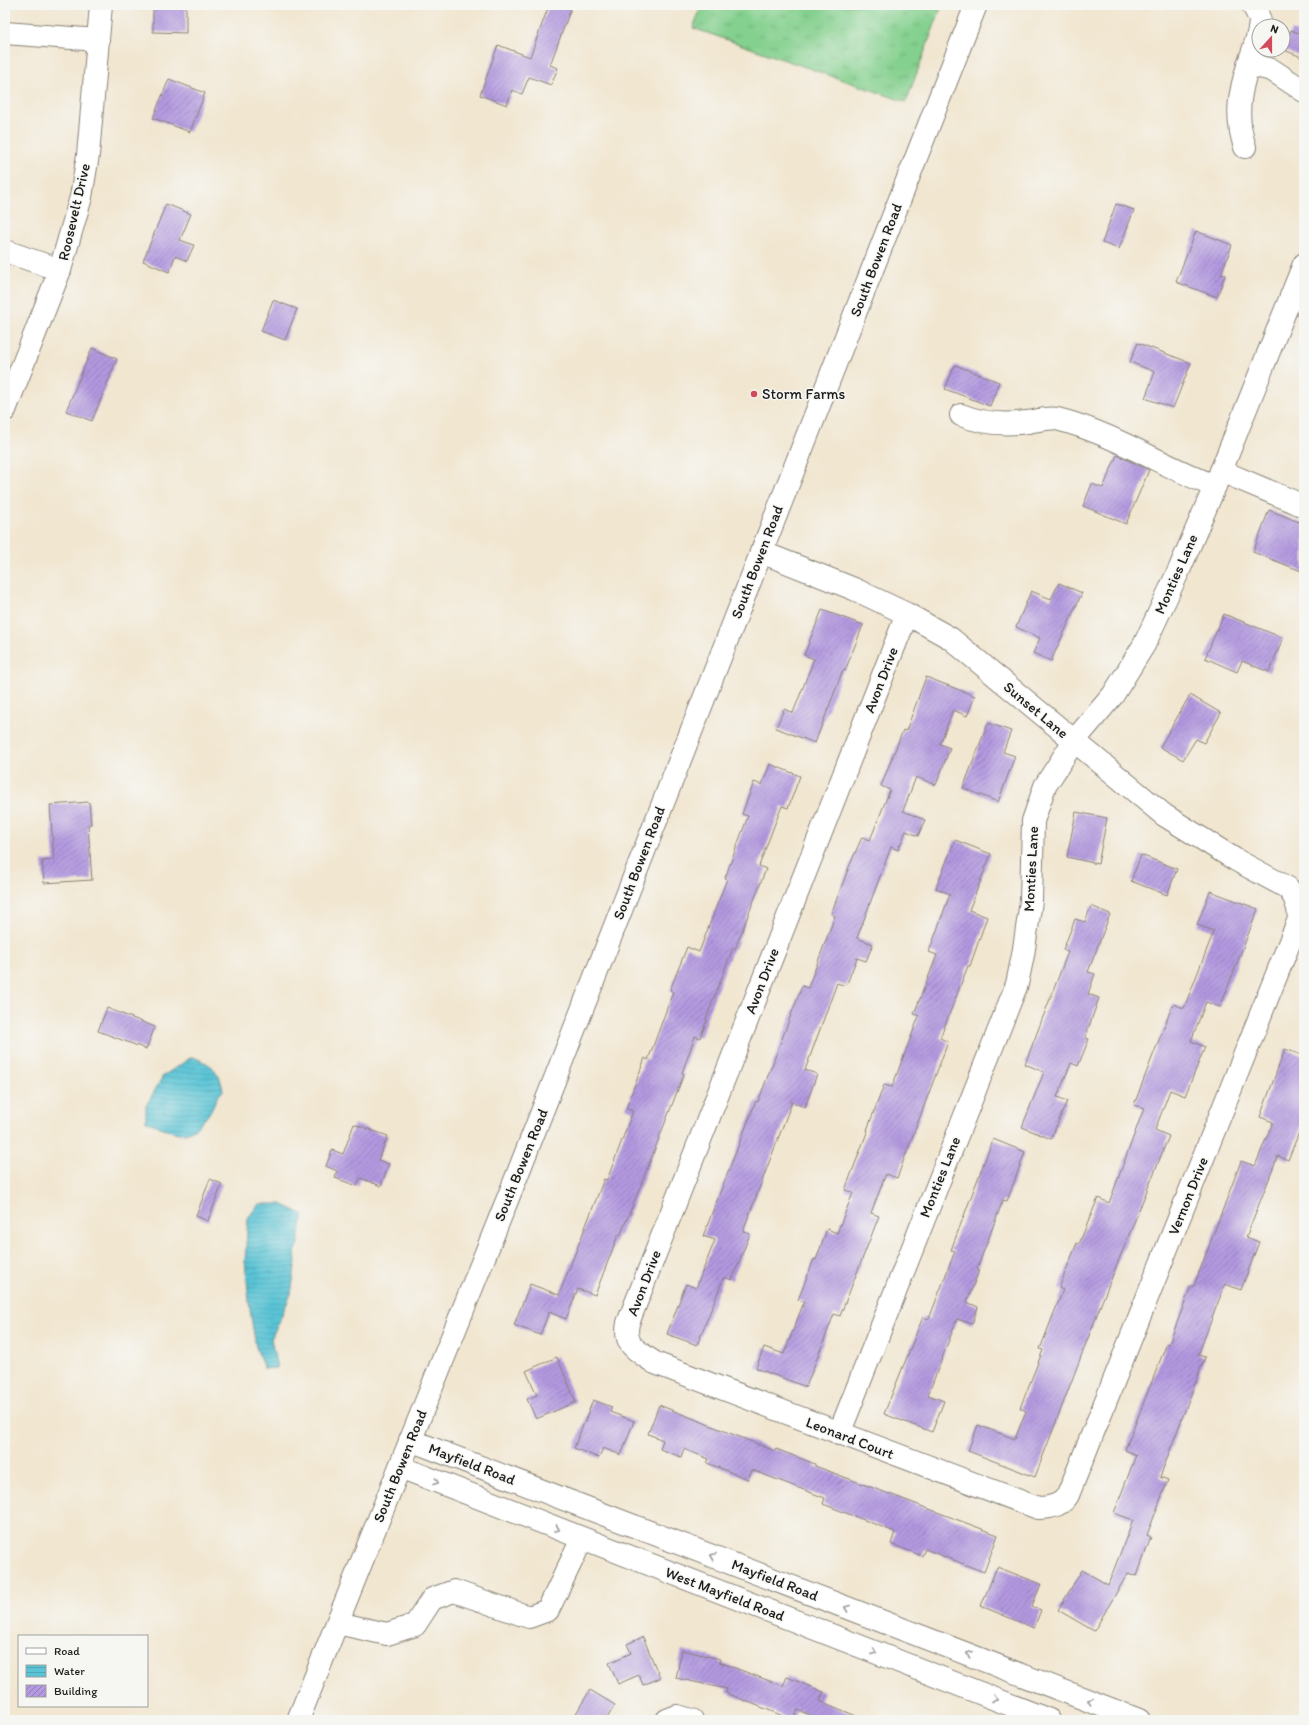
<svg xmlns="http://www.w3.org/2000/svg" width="1309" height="1725" font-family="Itim,sans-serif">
<defs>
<pattern id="grass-tufts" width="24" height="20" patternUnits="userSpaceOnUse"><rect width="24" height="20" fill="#84d08e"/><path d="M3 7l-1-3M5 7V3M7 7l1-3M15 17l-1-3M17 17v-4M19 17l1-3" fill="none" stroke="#71b27a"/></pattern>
<pattern id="water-rules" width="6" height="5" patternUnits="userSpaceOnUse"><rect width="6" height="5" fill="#5ac4d6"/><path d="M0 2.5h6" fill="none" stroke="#4ea8b7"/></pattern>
<pattern id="building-hatch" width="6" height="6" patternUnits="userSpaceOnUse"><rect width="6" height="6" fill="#b399e0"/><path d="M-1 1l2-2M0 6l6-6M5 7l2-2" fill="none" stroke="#917cb5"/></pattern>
</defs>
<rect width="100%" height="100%" fill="#f6f6f2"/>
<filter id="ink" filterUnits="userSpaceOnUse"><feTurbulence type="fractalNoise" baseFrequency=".025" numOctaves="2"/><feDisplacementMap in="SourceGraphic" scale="8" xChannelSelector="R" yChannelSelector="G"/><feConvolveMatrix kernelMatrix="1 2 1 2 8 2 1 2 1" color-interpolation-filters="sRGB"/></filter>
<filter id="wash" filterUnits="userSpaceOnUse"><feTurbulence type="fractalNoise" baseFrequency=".012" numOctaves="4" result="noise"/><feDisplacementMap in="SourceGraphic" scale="16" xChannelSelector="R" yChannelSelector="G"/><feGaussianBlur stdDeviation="0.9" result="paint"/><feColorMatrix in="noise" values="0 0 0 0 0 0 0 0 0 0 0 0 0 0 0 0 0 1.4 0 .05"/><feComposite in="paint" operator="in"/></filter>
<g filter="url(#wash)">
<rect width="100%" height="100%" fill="#f1e6d0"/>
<!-- grass -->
<polygon fill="url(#grass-tufts)" stroke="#507655" points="702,5 942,5 906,102 693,28"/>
<!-- water -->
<g fill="url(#water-rules)" stroke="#3b7079">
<path d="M192,1057C211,1063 220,1071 223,1091C220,1094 217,1097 215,1101C213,1105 213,1109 210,1112C187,1144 176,1133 146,1121V1106L163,1076Z"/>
<polygon points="259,1204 281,1204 304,1215 299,1234 299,1244 295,1252 296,1261 291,1294 271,1339 277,1368 264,1369 256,1347 250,1310 245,1261 248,1218"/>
</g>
<g id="blocks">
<!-- building -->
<g fill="url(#building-hatch)">
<polygon points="153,5 186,5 186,33 153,32"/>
<polygon points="549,5 562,5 571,8 550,65 558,68 551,85 529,77 522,94 512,90 507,105 480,95 498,45 530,57"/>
<polygon points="1291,30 1304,35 1304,58 1284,50"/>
<polygon points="169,79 205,93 190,132 153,118"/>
<polygon points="166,204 191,214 180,240 194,245 187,261 175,256 169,272 143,261"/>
<polygon points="1116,204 1134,210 1119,249 1102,243"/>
<polygon points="1196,231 1232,245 1221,274 1225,275 1217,297 1176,282"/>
<polygon points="273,300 297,309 285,340 261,331"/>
<polygon points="1138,343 1191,363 1173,408 1145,398 1155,372 1130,362"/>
<polygon points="92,348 117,359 92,421 66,411"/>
<polygon points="955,365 999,382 990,406 945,389"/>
<polygon points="1117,455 1149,470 1126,524 1083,506 1092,484 1103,488"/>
<polygon points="1269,510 1304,524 1304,572 1253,552"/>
<polygon points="1059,583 1082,593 1051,661 1033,653 1040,638 1016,627 1031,591 1051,599"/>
<polygon points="822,610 863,625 845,671 843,670 815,743 776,728 784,709 793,713 814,659 804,655"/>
<polygon points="1224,614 1283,638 1269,672 1242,661 1237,672 1205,658"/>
<polygon points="926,677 975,696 967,716 953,710 940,744 950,748 936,785 916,777 903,811 925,820 918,836 906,831 898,850 891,847 857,938 873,944 866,961 857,958 846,986 837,983 805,1070 817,1074 805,1107 792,1102 743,1231 750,1234 732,1280 724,1277 697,1345 667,1334 686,1284 696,1288 715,1240 703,1236 756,1101 758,1102 802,986 808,988 835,916 831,914 849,867 862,837 870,840 890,790 881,786 903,730 906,731"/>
<polygon points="1190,695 1221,713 1204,743 1196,739 1183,760 1160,747"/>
<polygon points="988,723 1011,731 1003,752 1015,756 998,802 963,788"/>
<polygon points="770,764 800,776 788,808 782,806 774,826 759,866 766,869 735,949 733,948 706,1019 707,1020 700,1038 695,1036 682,1073 684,1074 642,1182 620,1236 618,1235 595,1295 578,1289 566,1319 549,1312 540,1335 514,1325 530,1284 559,1295 604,1179 607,1180 633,1111 626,1108 645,1058 648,1060 673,992 670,990 687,947 699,952 727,879 725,878 748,816 742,814 754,782 762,785"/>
<polygon points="89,802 91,824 88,825 92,880 44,883 42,861 54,860 50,805"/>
<polygon points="1076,812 1107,818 1098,864 1067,857"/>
<polygon points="955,840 991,854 969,910 987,917 970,966 968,966 940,1038 948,1042 897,1178 886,1174 871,1213 879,1216 840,1316 834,1314 806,1387 756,1368 764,1347 784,1354 804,1302 798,1300 814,1259 816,1260 827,1229 837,1233 853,1193 845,1190 868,1130 867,1130 884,1085 892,1087 919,1016 914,1014 937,955 929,952 950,894 936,888"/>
<polygon points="1141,855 1177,869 1167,895 1131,881"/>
<polygon points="1210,891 1258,909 1220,1007 1206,1002 1191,1041 1205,1047 1185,1096 1170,1090 1155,1130 1169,1136 1101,1304 1035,1477 968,1451 978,1425 1015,1439 1026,1411 1020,1408 1043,1350 1040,1349 1063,1290 1059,1288 1077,1243 1079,1244 1098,1198 1109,1203 1144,1108 1134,1105 1150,1063 1173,1004 1184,1008 1214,931 1197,925"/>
<polygon points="1091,906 1110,914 1088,972 1095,974 1088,994 1099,998 1085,1038 1089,1039 1078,1066 1071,1063 1057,1097 1067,1101 1051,1139 1022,1127 1044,1072 1025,1064 1068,952 1063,950 1075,919 1085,922"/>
<polygon points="107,1008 155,1027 146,1049 98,1031"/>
<polygon points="1285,1049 1304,1056 1304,1120 1288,1160 1278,1156 1246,1237 1259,1242 1241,1290 1225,1284 1198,1355 1205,1357 1160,1477 1168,1480 1147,1535 1151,1537 1137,1576 1128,1573 1094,1631 1058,1610 1082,1570 1108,1585 1133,1520 1114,1513 1136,1455 1125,1450 1167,1343 1169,1344 1191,1286 1194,1286 1241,1161 1255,1166 1273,1122 1260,1117"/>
<polygon points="354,1124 388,1136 378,1160 389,1164 381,1186 360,1178 357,1186 335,1178 337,1171 326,1166 332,1150 343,1154"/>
<polygon points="993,1139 1025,1152 1007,1201 1003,1200 977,1269 979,1270 967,1302 978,1307 972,1324 957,1319 928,1395 944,1401 932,1432 884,1414 923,1317 929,1319 955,1251 951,1250"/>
<polygon points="210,1179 222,1184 208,1221 196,1216"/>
<polygon points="557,1357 576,1402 536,1419 527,1399 537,1395 526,1371"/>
<polygon points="593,1400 612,1407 610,1412 634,1421 621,1455 603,1448 599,1458 574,1448"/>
<polygon points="659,1405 775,1451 776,1449 815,1464 815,1466 998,1535 984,1572 925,1549 922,1556 891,1544 895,1532 823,1504 825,1498 752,1470 748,1479 707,1463 709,1459 684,1449 681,1457 660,1449 663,1440 648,1434"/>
<polygon points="997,1567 1041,1584 1032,1606 1041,1610 1034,1628 981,1606"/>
<polygon points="643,1637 660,1678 643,1685 639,1675 618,1684 609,1663 631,1653 627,1644"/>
<polygon points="682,1650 720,1659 719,1662 783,1686 787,1677 824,1692 820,1701 866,1720 823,1720 798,1710 793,1720 726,1693 727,1689 676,1678"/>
<polygon points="590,1690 615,1705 606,1720 572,1720"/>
</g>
</g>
</g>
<g filter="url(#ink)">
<use href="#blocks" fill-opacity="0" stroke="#868176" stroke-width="1"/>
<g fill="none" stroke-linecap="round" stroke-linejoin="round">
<defs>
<g id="minor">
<polyline points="5,33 98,40"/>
<polyline points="1248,64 1272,70 1304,91"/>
<path d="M1245,147C1235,118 1239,92 1249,63C1253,50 1259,36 1260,22C1260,17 1255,10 1253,5"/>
<polyline points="5,251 60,270"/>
<polyline points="5,410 60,270 81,197 88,155 101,5"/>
<path d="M961,415C983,424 1004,425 1027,422C1036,421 1049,417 1057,419C1113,433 1162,466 1215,486"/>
<polyline points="1221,471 1304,506"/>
<path d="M761,552L854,589L907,614L950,638L1164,815L1236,860L1288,888L1294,897L1298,908L1299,919L1068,1495C1062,1505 1050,1508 1038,1508L655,1363C638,1351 623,1346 628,1323L907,614"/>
<polyline points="839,1434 1017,984 1023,955 1031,901 1033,821 1045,786 1074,741 1113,695 1144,645 1180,568 1215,486 1304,264"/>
<polyline points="337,1623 387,1634 415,1625 432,1599 454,1591 529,1617 548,1610 582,1539"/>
<polyline points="667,1720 677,1716 692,1720"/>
</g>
<g id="major">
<polyline points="410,1440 1139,1720"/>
<polyline points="400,1467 1049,1720"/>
<polyline points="298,1720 516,1178 976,5"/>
</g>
</defs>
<!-- minor casing -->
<use href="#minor" stroke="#868176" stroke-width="24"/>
<!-- major casing -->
<use href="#major" stroke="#868176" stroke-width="24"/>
<!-- minor -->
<use href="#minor" stroke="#fff" stroke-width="22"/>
<!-- major -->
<use href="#major" stroke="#fff" stroke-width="22"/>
</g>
<!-- one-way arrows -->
<defs><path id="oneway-chevron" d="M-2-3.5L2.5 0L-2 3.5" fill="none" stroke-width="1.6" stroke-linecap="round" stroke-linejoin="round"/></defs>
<g stroke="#999">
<use href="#oneway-chevron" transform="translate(436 1482) rotate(21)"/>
<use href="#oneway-chevron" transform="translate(557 1529) rotate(21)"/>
<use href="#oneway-chevron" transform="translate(713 1556) rotate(-159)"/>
<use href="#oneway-chevron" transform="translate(847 1608) rotate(-159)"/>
<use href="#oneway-chevron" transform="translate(874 1652) rotate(21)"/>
<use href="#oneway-chevron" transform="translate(969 1654) rotate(-159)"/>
<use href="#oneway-chevron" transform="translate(995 1699) rotate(21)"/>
<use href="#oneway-chevron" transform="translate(1090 1701) rotate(-159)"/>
</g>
</g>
<!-- markers -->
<circle fill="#d1495b" stroke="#f6f6f2" stroke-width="1.5" cx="754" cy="394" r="4"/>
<g text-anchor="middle" stroke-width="3" stroke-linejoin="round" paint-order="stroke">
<!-- street labels -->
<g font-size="15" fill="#1c1c1c" stroke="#f6f6f2">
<text transform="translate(74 212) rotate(-77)" y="5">Roosevelt Drive</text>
<text transform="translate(876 260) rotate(-69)" y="5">South Bowen Road</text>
<text transform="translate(757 562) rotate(-69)" y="5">South Bowen Road</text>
<text transform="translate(1176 574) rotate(-66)" y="5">Monties Lane</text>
<text transform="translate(881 680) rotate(-69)" y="5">Avon Drive</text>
<text transform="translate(1036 710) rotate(40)" y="5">Sunset Lane</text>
<text transform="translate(639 863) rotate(-69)" y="5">South Bowen Road</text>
<text transform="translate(1031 869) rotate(-87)" y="5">Monties Lane</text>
<text transform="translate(762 981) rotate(-69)" y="5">Avon Drive</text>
<text transform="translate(521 1165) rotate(-68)" y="5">South Bowen Road</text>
<text transform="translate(940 1177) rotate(-68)" y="5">Monties Lane</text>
<text transform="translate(1188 1196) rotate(-68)" y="5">Vernon Drive</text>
<text transform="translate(644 1283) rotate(-69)" y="5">Avon Drive</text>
<text transform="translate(850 1438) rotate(21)" y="5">Leonard Court</text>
<text transform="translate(472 1464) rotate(21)" y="5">Mayfield Road</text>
<text transform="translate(400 1466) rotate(-68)" y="5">South Bowen Road</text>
<text transform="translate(775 1580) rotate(21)" y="5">Mayfield Road</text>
<text transform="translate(725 1594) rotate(21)" y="5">West Mayfield Road</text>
</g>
<!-- poi labels -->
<g font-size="15" fill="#1c1c1c" stroke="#f6f6f2" text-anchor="start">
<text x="762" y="399">Storm Farms</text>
</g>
</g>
<!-- margin -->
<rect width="1309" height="1725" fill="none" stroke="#f6f6f2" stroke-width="20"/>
<!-- legend -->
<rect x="18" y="1635" width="130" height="72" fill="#f6f6f2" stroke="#9f9f9c"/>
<rect x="26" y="1648" width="20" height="6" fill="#ffffff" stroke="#9f9f9c"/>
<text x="54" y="1655" font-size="12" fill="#1c1c1c">Road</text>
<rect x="26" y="1665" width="20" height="12" fill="url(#water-rules)" stroke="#9f9f9c"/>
<text x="54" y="1675" font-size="12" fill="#1c1c1c">Water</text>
<rect x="26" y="1685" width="20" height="12" fill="url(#building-hatch)" stroke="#9f9f9c"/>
<text x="54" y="1695" font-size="12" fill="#1c1c1c">Building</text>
<!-- north arrow -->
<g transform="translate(1271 38) rotate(21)"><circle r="19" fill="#f6f6f2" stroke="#9f9f9c"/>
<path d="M0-3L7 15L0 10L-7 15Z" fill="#d1495b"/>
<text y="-6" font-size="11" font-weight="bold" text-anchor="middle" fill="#1c1c1c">N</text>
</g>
</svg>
